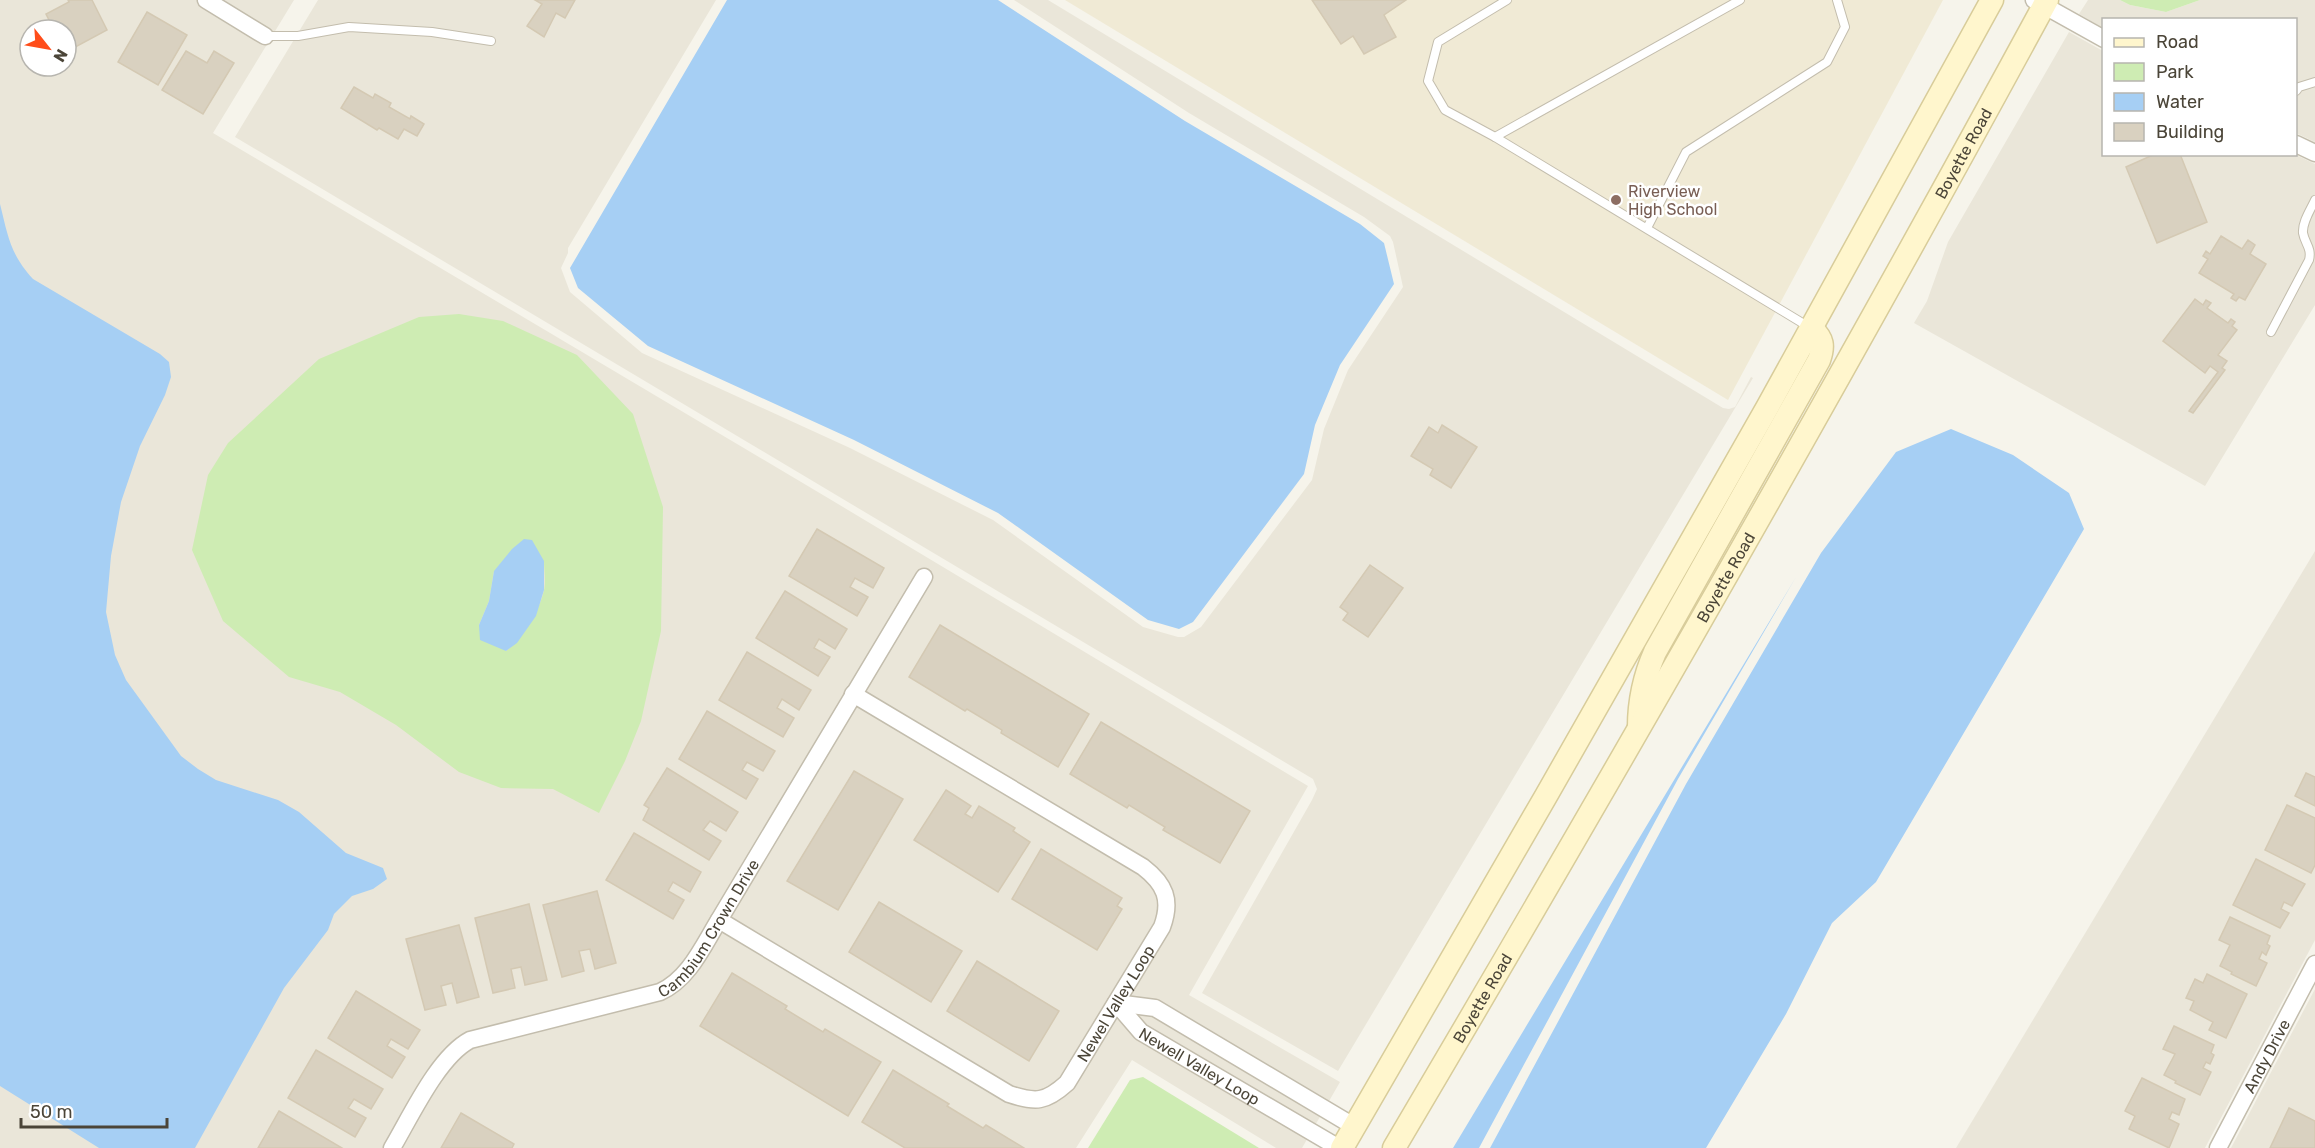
<svg xmlns="http://www.w3.org/2000/svg" width="2315" height="1148" font-family="Rubik,sans-serif">
<rect width="100%" height="100%" fill="#f6f4eb"/>
<!-- residential -->
<g fill="#eae6d9" fill-rule="evenodd">
<path d="M0,0H294L213,133L828,498L1308,786L1189,995L1340,1082L1302,1148H1276L1132,1060L1076,1148H0ZM30,30H66V66H30Z"/>
<polygon points="318,0 716,0 568,248 568,253 561,268 570,292 642,353 850,448 993,520 1143,627 1178,637 1184,637 1201,627 1312,480 1324,429 1348,370 1403,287 1393,242 1390,236 1364,217 1189,113 1014,0 1048,0 1723,408 1729,409 1735,407 1751,377 1753,378 1338,1071 1202,993 1312,800 1317,789 1313,779 235,137"/>
<polygon points="2088,0 2120,0 2130,5 2166,12 2200,0 2315,0 2315,142 2296,133 2296,20 2104,20 2103,28 2079,14"/>
<polygon points="2069,32 2103,51 2104,154 2294,154 2315,164 2315,305 2205,486 1914,323 1927,301 1948,242"/>
<polygon points="2315,551 2315,940 2205,1148 1956,1148"/>
<polygon points="2315,989 2315,1148 2231,1148"/>
</g>
<!-- education -->
<polygon fill="#f0ead5" points="1065,0 1943,0 1728,400"/>
<!-- green -->
<g fill="#ceecb3" fill-rule="evenodd">
<polygon points="2120,0 2200,0 2166,12 2130,5"/>
<path d="M459,314L503,321L577,355L633,414L663,507L661,631L641,721L625,761L599,813L553,789L501,788L459,772L396,725L340,692L289,677L223,621L192,550L208,475L228,443L319,359L419,317ZM544,561C544,570 546,582 544,590C539,612 523,638 506,651L479,625L489,601L494,571Z"/>
<polygon points="1143,1077 1259,1148 1088,1148 1130,1080"/>
</g>
<!-- water -->
<g fill="#a6cff4">
<polygon points="727,0 998,0 1185,121 1360,224 1384,243 1394,284 1340,365 1315,425 1304,474 1193,622 1179,629 1148,620 998,513 854,440 648,346 578,288 570,268"/>
<path d="M0,204C8,236 10,254 33,279L160,354L169,362L171,377L165,395L140,446L121,502L111,556L106,612L115,655L126,680L181,756L198,769L216,780L278,800L299,812L346,853L383,868L387,879L373,889L352,896L334,914L328,930L284,988L195,1148H99L0,1086Z"/>
<polygon points="1951,429 2013,455 2069,493 2084,529 1876,882 1832,923 1786,1014 1706,1148 1490,1148 1686,784 1821,553 1896,452"/>
<polygon points="524,539 532,540 544,561 544,590 536,616 517,643 506,651 480,640 479,625 489,601 494,571 512,549"/>
<polygon points="1796,577 1678,779 1479,1148 1453,1148"/>
</g>
<!-- building -->
<g fill="#d9d1c0" stroke="#d4c9b3" stroke-width="1.5">
<polygon points="68,0 92,0 107,30 66,52 66,30 54,30 46,14 69,2"/>
<polygon points="535,0 575,0 565,18 556,13 544,37 527,26 542,4"/>
<polygon points="1312,0 1406,0 1384,15 1396,37 1364,54 1353,36 1341,44"/>
<polygon points="147,12 187,35 158,85 118,62"/>
<polygon points="186,51 207,63 214,51 234,63 203,114 162,90"/>
<polygon points="354,87 373,98 375,94 391,103 389,107 410,119 411,116 424,124 417,136 404,129 398,139 379,128 377,130 341,108"/>
<polygon points="2155,154 2180,154 2207,222 2157,243 2126,167"/>
<polygon points="2221,236 2242,249 2248,240 2255,245 2250,254 2266,264 2245,300 2239,297 2236,301 2231,298 2234,294 2199,273 2208,259 2203,256 2206,251 2210,254"/>
<polygon points="2195,299 2203,305 2206,300 2211,303 2207,308 2228,323 2231,319 2235,322 2232,326 2237,330 2218,355 2227,361 2222,368 2225,370 2193,413 2189,411 2218,372 2210,366 2205,373 2163,341"/>
<polygon points="1442,425 1477,447 1451,488 1430,475 1433,469 1411,456 1429,427 1438,433"/>
<polygon points="817,529 884,568 873,588 855,578 850,587 868,597 857,616 789,576"/>
<polygon points="1370,565 1403,588 1368,637 1343,620 1348,613 1340,607"/>
<polygon points="785,591 847,629 835,649 819,639 814,648 830,657 818,676 756,638"/>
<polygon points="940,625 1089,714 1058,767 1001,733 1002,730 967,709 965,711 909,677"/>
<polygon points="747,652 811,690 799,710 782,699 777,708 794,718 783,737 719,700"/>
<polygon points="707,711 775,751 763,771 747,762 742,770 758,779 746,799 679,759"/>
<polygon points="1101,722 1250,811 1220,863 1163,830 1165,827 1129,805 1127,808 1070,774"/>
<polygon points="667,768 738,812 726,831 710,821 703,830 721,841 709,860 643,820 649,808 644,805"/>
<polygon points="854,771 903,799 838,910 787,881"/>
<polygon points="2306,773 2315,777 2315,806 2295,796"/>
<polygon points="946,790 971,806 965,814 972,818 979,806 1015,828 1013,831 1030,842 998,892 914,840"/>
<polygon points="2287,805 2315,818 2315,865 2311,873 2265,850"/>
<polygon points="634,833 701,872 690,892 673,882 668,891 684,900 673,919 606,880"/>
<polygon points="1041,849 1122,898 1117,906 1122,909 1097,950 1012,899"/>
<polygon points="2256,859 2305,884 2292,906 2284,902 2281,909 2289,913 2280,928 2233,905"/>
<polygon points="597,891 616,963 595,969 590,949 579,951 584,971 562,977 543,905"/>
<polygon points="879,902 962,951 931,1002 849,952"/>
<polygon points="529,904 547,980 525,985 521,967 511,969 515,988 493,993 475,918"/>
<polygon points="2230,917 2270,936 2267,944 2270,946 2266,955 2262,952 2259,959 2267,963 2256,986 2231,974 2232,972 2220,966 2230,945 2219,940"/>
<polygon points="459,925 479,997 457,1003 452,983 441,986 446,1005 425,1010 406,939"/>
<polygon points="977,961 1059,1011 1029,1061 947,1011"/>
<polygon points="732,973 787,1006 785,1009 823,1032 825,1029 881,1062 848,1116 700,1026"/>
<polygon points="2207,974 2247,994 2226,1038 2209,1030 2213,1022 2190,1010 2194,1001 2186,998 2195,979 2203,983"/>
<polygon points="356,991 420,1030 408,1049 391,1039 387,1046 405,1057 392,1078 328,1038"/>
<polygon points="2174,1026 2214,1045 2211,1053 2214,1055 2210,1064 2206,1062 2203,1068 2211,1072 2200,1095 2175,1083 2176,1081 2164,1075 2175,1054 2163,1049"/>
<polygon points="316,1050 383,1089 371,1109 354,1099 348,1108 366,1118 355,1137 288,1098"/>
<polygon points="893,1070 949,1104 947,1106 983,1128 986,1125 1024,1148 905,1148 862,1122"/>
<polygon points="2142,1078 2185,1099 2179,1115 2172,1112 2169,1119 2179,1124 2169,1148 2129,1129 2135,1116 2125,1111"/>
<polygon points="2289,1108 2315,1121 2315,1148 2270,1148"/>
<polygon points="279,1111 342,1148 258,1148"/>
<polygon points="461,1113 514,1144 512,1148 441,1148"/>
</g>
<g fill="none" stroke-linecap="round" stroke-linejoin="round">
<defs>
<g id="lane">
<polyline points="1740,0 1495,137 1809,327"/>
<polyline points="265,36 298,36 349,27 432,32 491,41"/>
<polyline points="2296,91 2299,87 2315,82"/>
<polyline points="1495,137 1445,110 1428,81 1438,42 1507,0"/>
<polyline points="1647,228 1686,152 1827,62 1845,27 1837,0"/>
<path d="M2271,332L2309,260C2312,248 2305,244 2303,233C2302,222 2311,209 2315,200"/>
</g>
<g id="street">
<polyline points="206,0 265,36"/>
<polyline points="2034,0 2104,39"/>
<polyline points="2296,144 2315,153"/>
<path id="s1" d="M719,920L1009,1094C1036,1103 1046,1102 1067,1083L1162,927C1172,900 1165,884 1143,867L853,694"/>
<polyline points="1116,1003 1155,1008 1355,1127"/>
<path id="s2" d="M1116,1003L1141,1032L1339,1148"/>
<path id="s3" d="M392,1148C411,1116 438,1057 470,1040L660,992C689,979 703,946 719,920L924,577"/>
<path id="s4" d="M2218,1148L2315,964"/>
</g>
<g id="secondary">
<path d="M1639,727C1639,700 1644,677 1655,652L1819,360C1824,346 1823,339 1812,329"/>
<polyline points="1342,1148 1546,796 1767,408 1992,0"/>
<path id="s5" d="M1394,1148C1618,769 1837,387 2047,0"/>
</g>
</defs>
<!-- lane casing -->
<use href="#lane" stroke="#c3bdad" stroke-width="10"/>
<!-- street casing -->
<use href="#street" stroke="#c3bdad" stroke-width="19"/>
<!-- secondary casing -->
<use href="#secondary" stroke="#d8cc9a" stroke-width="25"/>
<!-- lane -->
<use href="#lane" stroke="#fff" stroke-width="8"/>
<!-- street -->
<use href="#street" stroke="#fff" stroke-width="16"/>
<!-- secondary -->
<use href="#secondary" stroke="#fff6cd" stroke-width="22"/>
</g>
<!-- markers -->
<circle fill="#8d6e63" stroke="#fff" stroke-width="2" cx="1616" cy="200" r="6"/>
<g text-anchor="middle" stroke-width="5" stroke-linejoin="round" paint-order="stroke">
<!-- street labels -->
<g font-size="16" fill="#4b4538" stroke="#fff">
<text dy="6" stroke="none"><textPath href="#s5" startOffset="1146">Boyette Road</textPath></text>
<text dy="6" stroke="none"><textPath href="#s5" startOffset="660">Boyette Road</textPath></text>
<text dy="6" stroke="none"><textPath href="#s3" startOffset="412">Cambium Crown Drive</textPath></text>
<text dy="6" stroke="none"><textPath href="#s5" startOffset="174">Boyette Road</textPath></text>
<text dy="6" stroke="none"><textPath href="#s1" startOffset="495">Newel Valley Loop</textPath></text>
<text dy="6" stroke="none"><textPath href="#s4" startOffset="104">Andy Drive</textPath></text>
<text dy="6" stroke="none"><textPath href="#s2" startOffset="106">Newell Valley Loop</textPath></text>
</g>
<!-- education labels -->
<g font-size="16" fill="#785e54" stroke="#fff" text-anchor="start">
<text x="1628" y="197">Riverview<tspan x="1628" dy="18">High School</tspan></text>
</g>
</g>
<!-- legend -->
<rect x="2102" y="18" width="195" height="138" fill="#ffffff" stroke="#b7b5af" stroke-width="1.5"/>
<rect x="2114" y="38" width="30" height="9" fill="#fff6cd" stroke="#b7b5af" stroke-width="1.5"/>
<text x="2156" y="48" font-size="18" fill="#4b4538">Road</text>
<rect x="2114" y="63" width="30" height="18" fill="#ceecb3" stroke="#b7b5af" stroke-width="1.5"/>
<text x="2156" y="78" font-size="18" fill="#4b4538">Park</text>
<rect x="2114" y="93" width="30" height="18" fill="#a6cff4" stroke="#b7b5af" stroke-width="1.5"/>
<text x="2156" y="108" font-size="18" fill="#4b4538">Water</text>
<rect x="2114" y="123" width="30" height="18" fill="#d9d1c0" stroke="#b7b5af" stroke-width="1.5"/>
<text x="2156" y="138" font-size="18" fill="#4b4538">Building</text>
<!-- north arrow -->
<g transform="translate(48 48) rotate(121)"><circle r="28" fill="#ffffff" stroke="#b7b5af" stroke-width="1.5"/>
<path d="M0-4.5L10 22L0 15L-10 22Z" fill="#ff4d1a"/>
<text y="-9" font-size="16" font-weight="bold" text-anchor="middle" fill="#4b4538">N</text>
</g>
<!-- scale -->
<path d="M21 1118v9h146v-9" fill="none" stroke="#4b4538" stroke-width="3"/>
<text x="30" y="1118" font-size="18" fill="#4b4538" stroke="#ffffff" stroke-width="4.5" paint-order="stroke">50 m</text>
</svg>
